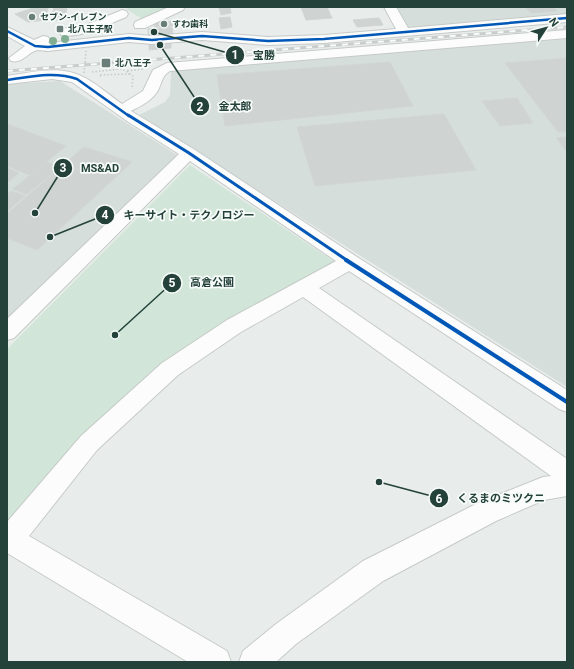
<svg xmlns="http://www.w3.org/2000/svg" width="574" height="669" font-family="Roboto,'Noto Sans JP',sans-serif">
<rect width="100%" height="100%" fill="#e8edeb"/>
<!-- built -->
<g fill="#d6dedb">
<polygon points="397,7 567,7 567,14 409,28"/>
<polygon points="567,39 567,387 139,115 165,102 170,95 171,72 178,70 250,63"/>
<polygon points="60,81 177,155 7,319 7,84"/>
</g>
<!-- green -->
<g fill="#d1e6d8">
<polygon points="131,7 172,7 144,20 126,9"/>
<polygon points="190,165 335,262 229,321 10,521 7,519 7,349"/>
</g>
<!-- building -->
<g fill="#cfd4d2" stroke="#d1d6d4">
<polygon points="36,7 48,7 46,20 28,22 15,14"/>
<polygon points="54,7 67,7 65,19 51,21"/>
<polygon points="219,7 230,7 231,13 221,15"/>
<polygon points="301,7 327,7 332,18 306,20"/>
<polygon points="525,7 553,7 557,11 531,13"/>
<polygon points="230,17 232,27 221,29 219,18"/>
<polygon points="379,18 383,25 357,27 353,20"/>
<polygon points="173,21 174,26 154,27 155,23"/>
<polygon points="172,27 173,34 151,36 148,34 148,29"/>
<polygon points="171,42 171,48 149,50 149,43"/>
<polygon points="567,58 567,131 558,132 505,63"/>
<polygon points="390,62 413,106 225,126 217,75"/>
<polygon points="517,98 533,123 500,126 482,101"/>
<polygon points="444,114 476,170 315,186 297,127"/>
<polygon points="7,124 66,146 30,175 7,166"/>
<polygon points="567,137 567,152 556,138"/>
<polygon points="84,147 132,162 37,250 7,238 7,214"/>
<polygon points="47,162 60,167 27,194 13,189"/>
<polygon points="7,168 19,173 7,183"/>
<polygon points="12,191 25,196 7,211 7,194"/>
</g>
<g fill="none" stroke-linecap="round" stroke-linejoin="round">
<defs>
<g id="minor">
<polygon points="169,7 185,7 183,10 145,28 135,28 134,25 135,22"/>
<path d="M384,7H396L408,28L567,14V22L324,43L268,45L202,40L152,44L129,42L48,51C45,51 41,50 38,50C27,52 23,64 11,61L9,58L25,46L7,36V27L34,40L43,36L48,37L50,40L48,43L129,34L152,36L202,32L268,37L324,35L396,29Z"/>
<path d="M122,10L126,11L128,14L126,17C109,24 80,39 61,35L60,32L61,29L86,25Z"/>
<path d="M567,30V38L170,71C161,76 162,84 157,92C151,101 141,106 131,111L195,150L357,257L567,390V412L559,409L349,271L319,288L567,459V496L544,500L496,521L383,581L296,644L276,662H239L243,651L276,624L363,561L478,503L543,477L551,476L303,297L241,332L178,375L97,450L29,536L227,651L231,662H188L7,553V522L81,436L162,363L227,320L336,261L190,161L14,338L7,340V319L179,154L127,121L72,82L52,79L7,84V76C31,73 58,65 81,76C95,82 109,95 122,104L143,91L153,70L167,63Z"/>
</g>
</defs>
<!-- minor casing -->
<use href="#minor" stroke="#c5cac8" stroke-width="2"/>
<!-- path -->
<g stroke="#c3ccca" stroke-width="1.5" stroke-dasharray="1.5 2" stroke-linecap="butt">
<polyline points="85,63 88,62"/>
<polyline points="92,72 121,69 126,71"/>
<polyline points="101,76 99,75 130,74"/>
<polyline points="132,87 133,76 126,71 144,69"/>
</g>
<!-- minor -->
<use href="#minor" fill="#fcfcfc" fill-rule="evenodd"/>
<defs>
<polyline id="rail" points="7,71 567,27"/>
</defs>
<!-- rail casing -->
<use href="#rail" stroke="#c9cdcc" stroke-width="3"/>
<!-- rail -->
<use href="#rail" stroke="#f7fbf9" stroke-width="2" stroke-dasharray="6" stroke-linecap="butt"/>
<!-- path-bridge -->
<polyline stroke="#c3ccca" stroke-width="1.5" stroke-dasharray="1.5 2" stroke-linecap="butt" points="84,73 86,51"/>
<defs>
<g id="cycleway-far2">
<polyline points="7,31 35,46 48,47 129,38 152,40 202,36 268,41 324,39 567,18"/>
<path d="M7,80C30,77 54,71 77,79L129,116"/>
</g>
<polyline id="cycleway-far1" points="128,115 189,153 348,261"/>
<polyline id="cycleway" points="346,260 567,402"/>
</defs>
<!-- cycleway-far2 casing -->
<use href="#cycleway-far2" stroke="#f7fbf9" stroke-width="4"/>
<!-- cycleway-far1 casing -->
<use href="#cycleway-far1" stroke="#f7fbf9" stroke-width="5"/>
<!-- cycleway casing -->
<use href="#cycleway" stroke="#f7fbf9" stroke-width="6"/>
<!-- cycleway-far2 -->
<use href="#cycleway-far2" stroke="#0057b8" stroke-width="2.5"/>
<!-- cycleway-far1 -->
<use href="#cycleway-far1" stroke="#0057b8" stroke-width="3"/>
<!-- cycleway -->
<use href="#cycleway" stroke="#0057b8" stroke-width="4"/>
</g>
<!-- trees -->
<g fill="#81ae93">
<circle cx="65" cy="39" r="4"/>
<circle cx="53" cy="41" r="4"/>
</g>
<!-- markers -->
<g fill="#697e78" stroke="#f7fbf9" stroke-width="1.5">
<circle cx="32" cy="17" r="4"/>
<circle cx="164" cy="24" r="4"/>
<rect x="56" y="25" width="8" height="8" rx="2"/>
<rect x="101" y="58" width="10" height="10" rx="2"/>
</g>
<g text-anchor="middle" stroke-width="3.5" stroke-linejoin="round" paint-order="stroke">
<!-- far-poi labels -->
<g font-size="9" font-weight="bold" fill="#24423a" stroke="#f7fbf9" text-anchor="start">
<text x="40" y="20">セブン-イレブン</text>
<text x="172" y="27">すわ歯科</text>
<text x="68" y="32">北八王子駅</text>
<text x="115" y="66">北八王子</text>
</g>
</g>
<!-- callouts -->
<path fill="none" stroke="#24423a" stroke-width="1.5" d="M154 32L235 55M160 45L200 106M35 213L63 168M50 237L105 215M115 335L172 283M379 482L439 498"/>
<g fill="#24423a" stroke="#f7fbf9" stroke-width="1.5">
<circle cx="154" cy="32" r="4"/>
<circle cx="160" cy="45" r="4"/>
<circle cx="35" cy="213" r="4"/>
<circle cx="50" cy="237" r="4"/>
<circle cx="115" cy="335" r="4"/>
<circle cx="379" cy="482" r="4"/>
<circle cx="235" cy="55" r="10"/>
<circle cx="200" cy="106" r="10"/>
<circle cx="63" cy="168" r="10"/>
<circle cx="105" cy="215" r="10"/>
<circle cx="172" cy="283" r="10"/>
<circle cx="439" cy="498" r="10"/>
</g>
<g font-size="12" text-anchor="middle" font-weight="bold" fill="#fff">
<text x="235" y="59">1</text>
<text x="200" y="111">2</text>
<text x="63" y="172">3</text>
<text x="105" y="219">4</text>
<text x="172" y="287">5</text>
<text x="439" y="503">6</text>
</g>
<g font-size="11" text-anchor="middle" font-weight="bold" fill="#24423a" stroke="#f7fbf9" stroke-width="3.5" stroke-linejoin="round" paint-order="stroke">
<text x="264" y="59">宝勝</text>
<text x="235" y="110">金太郎</text>
<text x="100" y="172">MS&amp;AD</text>
<text x="189" y="219">キーサイト・テクノロジー</text>
<text x="212" y="286">高倉公園</text>
<text x="501" y="502">くるまのミツクニ</text>
</g>
<!-- border -->
<rect width="574" height="669" fill="none" stroke="#24423a" stroke-width="16"/>
<!-- north arrow -->
<g transform="translate(546 28) rotate(54)" stroke="#f7fbf9" stroke-width="3" paint-order="stroke">
<path d="M0-3L7 15L0 10L-7 15Z" fill="#24423a"/>
<text y="-6" font-size="11" font-weight="bold" text-anchor="middle" fill="#24423a">N</text>
</g>
</svg>
